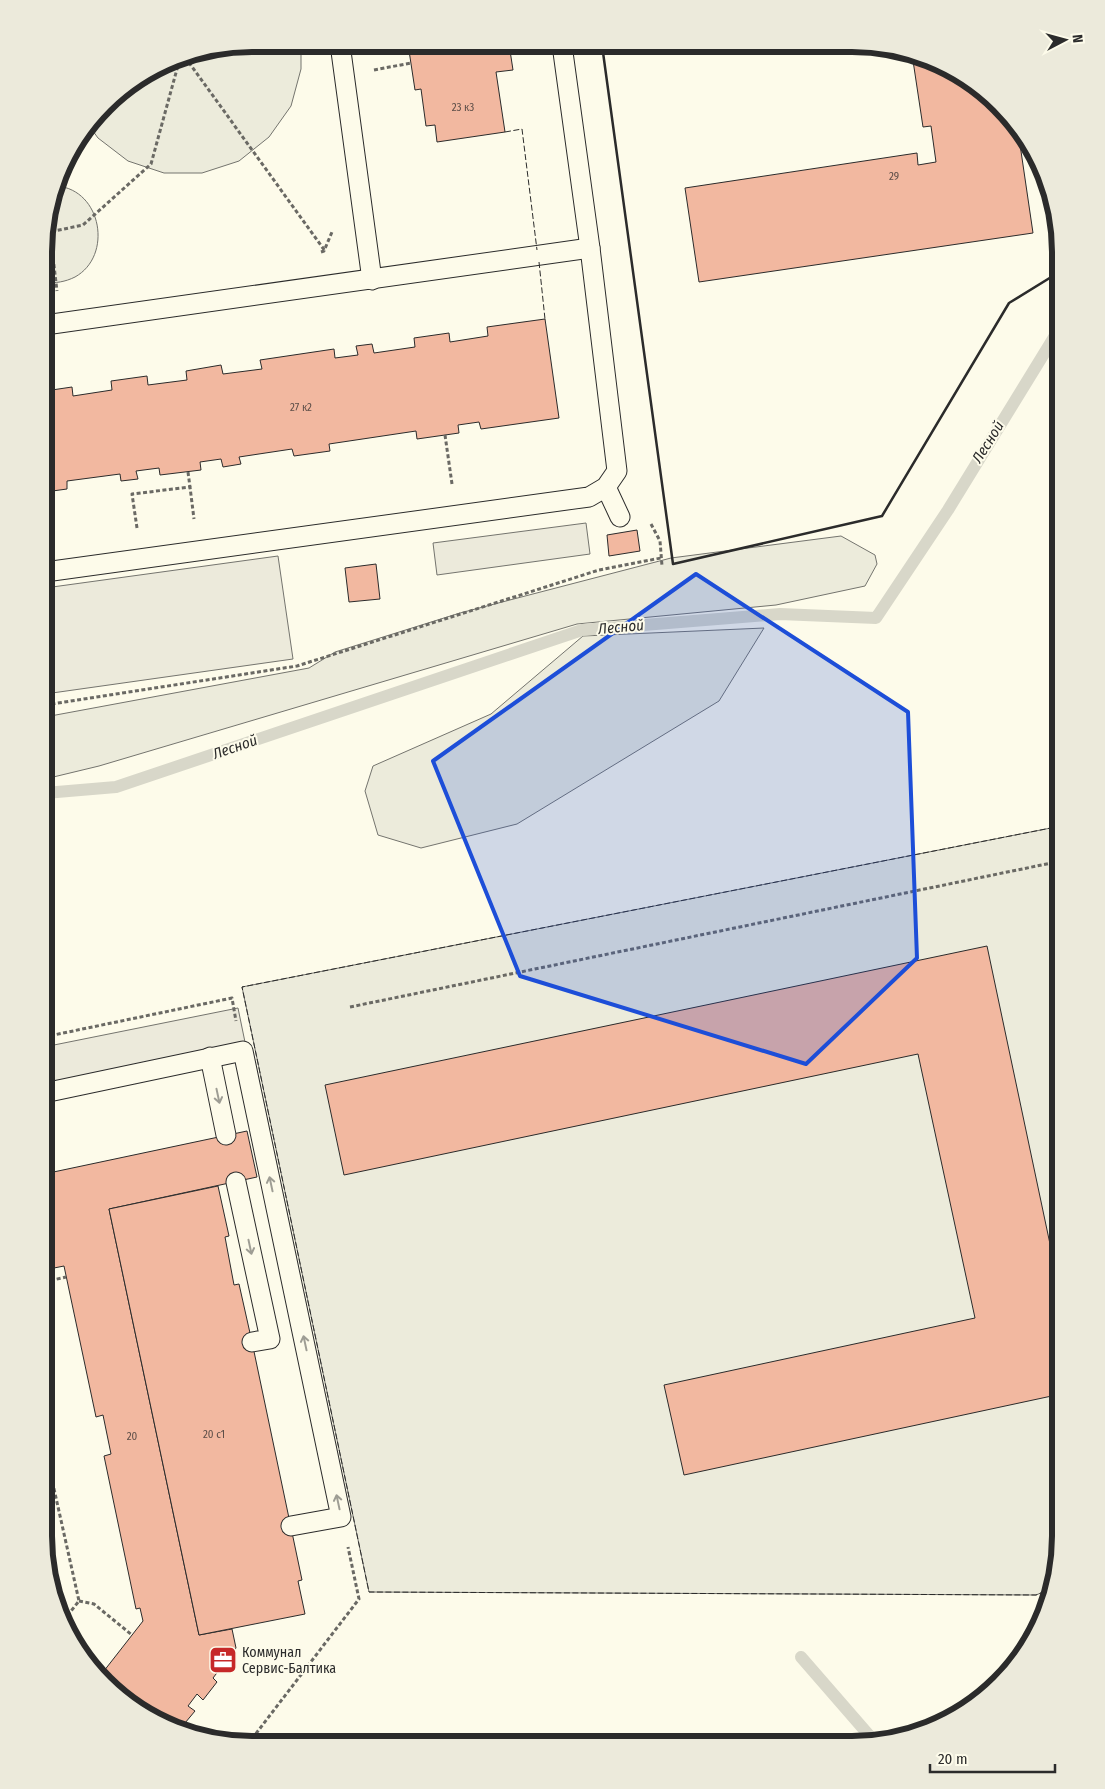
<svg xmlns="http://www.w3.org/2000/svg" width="1105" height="1789" font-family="'Fira Sans Condensed',sans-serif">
<rect width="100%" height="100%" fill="#fdfbea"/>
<!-- green -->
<g fill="#ecebdb" stroke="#74746e">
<polygon points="253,44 301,44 301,69 291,106 269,137 239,161 202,173 164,173 128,161 98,138 90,127 115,96 173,60"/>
<path d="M57,186C102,190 113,256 75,277C65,282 56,283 45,283L46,226Z"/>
<polygon points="841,536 875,555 877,564 865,586 776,605 577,624 99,766 45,779 45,717 309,668 335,652 460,613 671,558"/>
<polygon points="764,628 719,701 517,824 421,848 378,835 365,791 373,766 491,714 583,636"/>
<polygon points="1061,826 1061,1550 1053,1588 1036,1595 369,1592 242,987"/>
</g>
<!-- parking -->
<g fill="#eceadb" stroke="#74746e">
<polygon points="586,523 590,554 437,575 433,543"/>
<polygon points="278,556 293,659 45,694 45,588"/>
<polygon points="238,1008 246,1047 44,1088 44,1047"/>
</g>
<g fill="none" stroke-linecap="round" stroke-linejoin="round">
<!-- stream -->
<g stroke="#d8d7c9" stroke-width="12">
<polyline points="45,793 116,787 582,630 780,614 876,618 948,510 1061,326"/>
<polyline points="801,1657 874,1741"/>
</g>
</g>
<!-- building -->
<g fill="#f2b8a0" stroke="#2b2b2b">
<polygon points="408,44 509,44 513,70 496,72 505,132 437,142 435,125 426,126 421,89 415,90"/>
<polygon points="912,54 933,60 980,87 1017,124 1033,233 699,282 685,188 917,153 918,165 936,162 931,126 923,127"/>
<polygon points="545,319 559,418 481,429 479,422 458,425 459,433 417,439 416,431 329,444 330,451 294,456 292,449 239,457 241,464 223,467 221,459 200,462 201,470 160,475 159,468 136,471 138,479 121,481 120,474 67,481 67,489 45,492 45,391 72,387 73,396 112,390 111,381 147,376 148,385 187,380 186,371 221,365 223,374 262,369 260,360 334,349 335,358 358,355 356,346 372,344 374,353 415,347 414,338 449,333 450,342 488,336 487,327"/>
<polygon points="637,530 640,551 609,556 607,535"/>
<polygon points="376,564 380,599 349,602 345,568"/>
<polygon points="987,946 1061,1296 1061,1394 684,1475 664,1385 975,1318 918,1054 344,1175 325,1085"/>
<polygon points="247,1131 257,1177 109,1209 199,1635 232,1629 236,1648 213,1678 217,1682 203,1700 197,1694 188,1706 195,1711 180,1729 174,1724 170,1728 126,1702 100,1676 143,1621 140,1608 136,1609 104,1456 111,1454 103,1415 96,1417 64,1266 44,1270 44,1174"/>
<polygon points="218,1186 229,1236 225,1237 234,1285 239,1284 252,1342 302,1580 298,1581 305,1614 199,1635 109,1209"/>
</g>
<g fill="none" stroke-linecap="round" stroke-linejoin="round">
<defs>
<g id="service">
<polyline points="340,44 372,280"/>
<polyline points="45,325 590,248"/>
<polyline points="606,487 620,517"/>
<polyline points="45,572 589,497 606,487 617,471 590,248 562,45"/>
<polyline points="210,1057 226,1135"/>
<polyline points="44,1093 243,1051 341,1517 291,1526"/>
<polyline points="236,1182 270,1339 252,1342"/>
</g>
</defs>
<!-- service casing -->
<use href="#service" stroke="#2b2b2b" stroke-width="21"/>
<!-- path -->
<g stroke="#6a6964" stroke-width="3" stroke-dasharray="4 2.5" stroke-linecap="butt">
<polyline points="185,57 325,251"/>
<polyline points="374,70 411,63"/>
<polyline points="50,232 57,291"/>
<polyline points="45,233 83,225 151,164 180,58"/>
<polyline points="321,252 324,251 332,232"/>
<polyline points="445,435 452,484"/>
<polyline points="188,472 190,487"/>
<polyline points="651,524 660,541 662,566"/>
<polyline points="137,528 132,494 190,487 194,519"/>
<polyline points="45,705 297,666 599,570 661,558"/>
<polyline points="350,1007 1061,861"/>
<polyline points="44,1037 232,998 236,1021"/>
<polyline points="44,1282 66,1277"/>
<polyline points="44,1444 79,1601 63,1621"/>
<polyline points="79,1601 94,1604 132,1635"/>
<polyline points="248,1744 359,1599 348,1547"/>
</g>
<!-- service -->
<use href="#service" stroke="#fdfbea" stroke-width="19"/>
<!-- fence -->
<g stroke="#2b2b2b" stroke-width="1" stroke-dasharray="6 2.5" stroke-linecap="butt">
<polyline points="505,132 522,129 537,250"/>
<polyline points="539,262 545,319"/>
<polyline points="1053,1588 1036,1595 369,1592 242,987 1061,826"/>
</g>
<!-- wall -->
<polyline stroke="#2b2b2b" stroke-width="2.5" points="602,45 673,564 882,516 1009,303 1061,271"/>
</g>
<!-- one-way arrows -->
<defs><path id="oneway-shaft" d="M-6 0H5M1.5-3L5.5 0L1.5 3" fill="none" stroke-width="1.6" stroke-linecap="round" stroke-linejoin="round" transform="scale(1.25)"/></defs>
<g stroke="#9e9d94">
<use href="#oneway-shaft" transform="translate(218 1096) rotate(78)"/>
<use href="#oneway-shaft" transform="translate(271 1184) rotate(-102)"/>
<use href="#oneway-shaft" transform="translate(250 1247) rotate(78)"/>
<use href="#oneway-shaft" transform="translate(305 1343) rotate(-102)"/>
<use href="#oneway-shaft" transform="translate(338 1502) rotate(-102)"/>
</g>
<!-- marked area -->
<path fill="#1d4ed8" fill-opacity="0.2" stroke="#1d4ed8" stroke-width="4" stroke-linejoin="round" d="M696,574L908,712L917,958L806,1064L520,976L433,761Z"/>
<!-- icons -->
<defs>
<symbol id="office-square" viewBox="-11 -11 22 22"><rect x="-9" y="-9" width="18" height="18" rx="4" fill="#c62828" stroke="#fdfbea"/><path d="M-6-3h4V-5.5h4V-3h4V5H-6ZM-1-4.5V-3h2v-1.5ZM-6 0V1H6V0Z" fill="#fff"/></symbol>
</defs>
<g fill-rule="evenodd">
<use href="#office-square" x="207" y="1644" width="32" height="32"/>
</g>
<g text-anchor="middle" stroke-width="4" stroke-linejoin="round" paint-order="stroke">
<!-- number labels -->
<g font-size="11" fill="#5d4e48">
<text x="463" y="111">23 к3</text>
<text x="894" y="180">29</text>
<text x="301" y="411">27 к2</text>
<text x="214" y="1438">20 с1</text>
<text x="132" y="1440">20</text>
</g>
<!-- poi labels -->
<g font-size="14" fill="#2b2b2b" stroke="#fdfbea" text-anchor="start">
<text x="242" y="1657">Коммунал<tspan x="242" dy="16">Сервис-Балтика</tspan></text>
</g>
<!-- water labels -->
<g font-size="15" font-style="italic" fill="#2b2b2b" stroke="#fdfbea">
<text transform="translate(988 442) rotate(-58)" y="5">Лесной</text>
<text transform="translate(621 627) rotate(-5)" y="5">Лесной</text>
<text transform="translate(235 747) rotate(-19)" y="5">Лесной</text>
</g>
</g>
<!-- crop -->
<path d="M0 0H1105V1789H0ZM252 52H852A200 200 0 0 1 1052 252V1536A200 200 0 0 1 852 1736H252A200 200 0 0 1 52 1536V252A200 200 0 0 1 252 52Z" fill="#eceadb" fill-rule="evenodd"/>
<path fill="none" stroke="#2b2b2b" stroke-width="6" d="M252 52H852A200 200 0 0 1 1052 252V1536A200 200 0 0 1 852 1736H252A200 200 0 0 1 52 1536V252A200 200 0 0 1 252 52Z"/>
<!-- north arrow -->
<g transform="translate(1065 40) rotate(84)" stroke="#fdfbea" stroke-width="4" paint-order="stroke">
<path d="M0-4L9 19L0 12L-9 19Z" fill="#2b2b2b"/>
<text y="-8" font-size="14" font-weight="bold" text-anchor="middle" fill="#2b2b2b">N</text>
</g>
<!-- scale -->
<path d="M930 1764v8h125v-8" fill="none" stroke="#2b2b2b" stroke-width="2.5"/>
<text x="938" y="1764" font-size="15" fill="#2b2b2b" stroke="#fdfbea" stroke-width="4" paint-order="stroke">20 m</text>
</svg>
